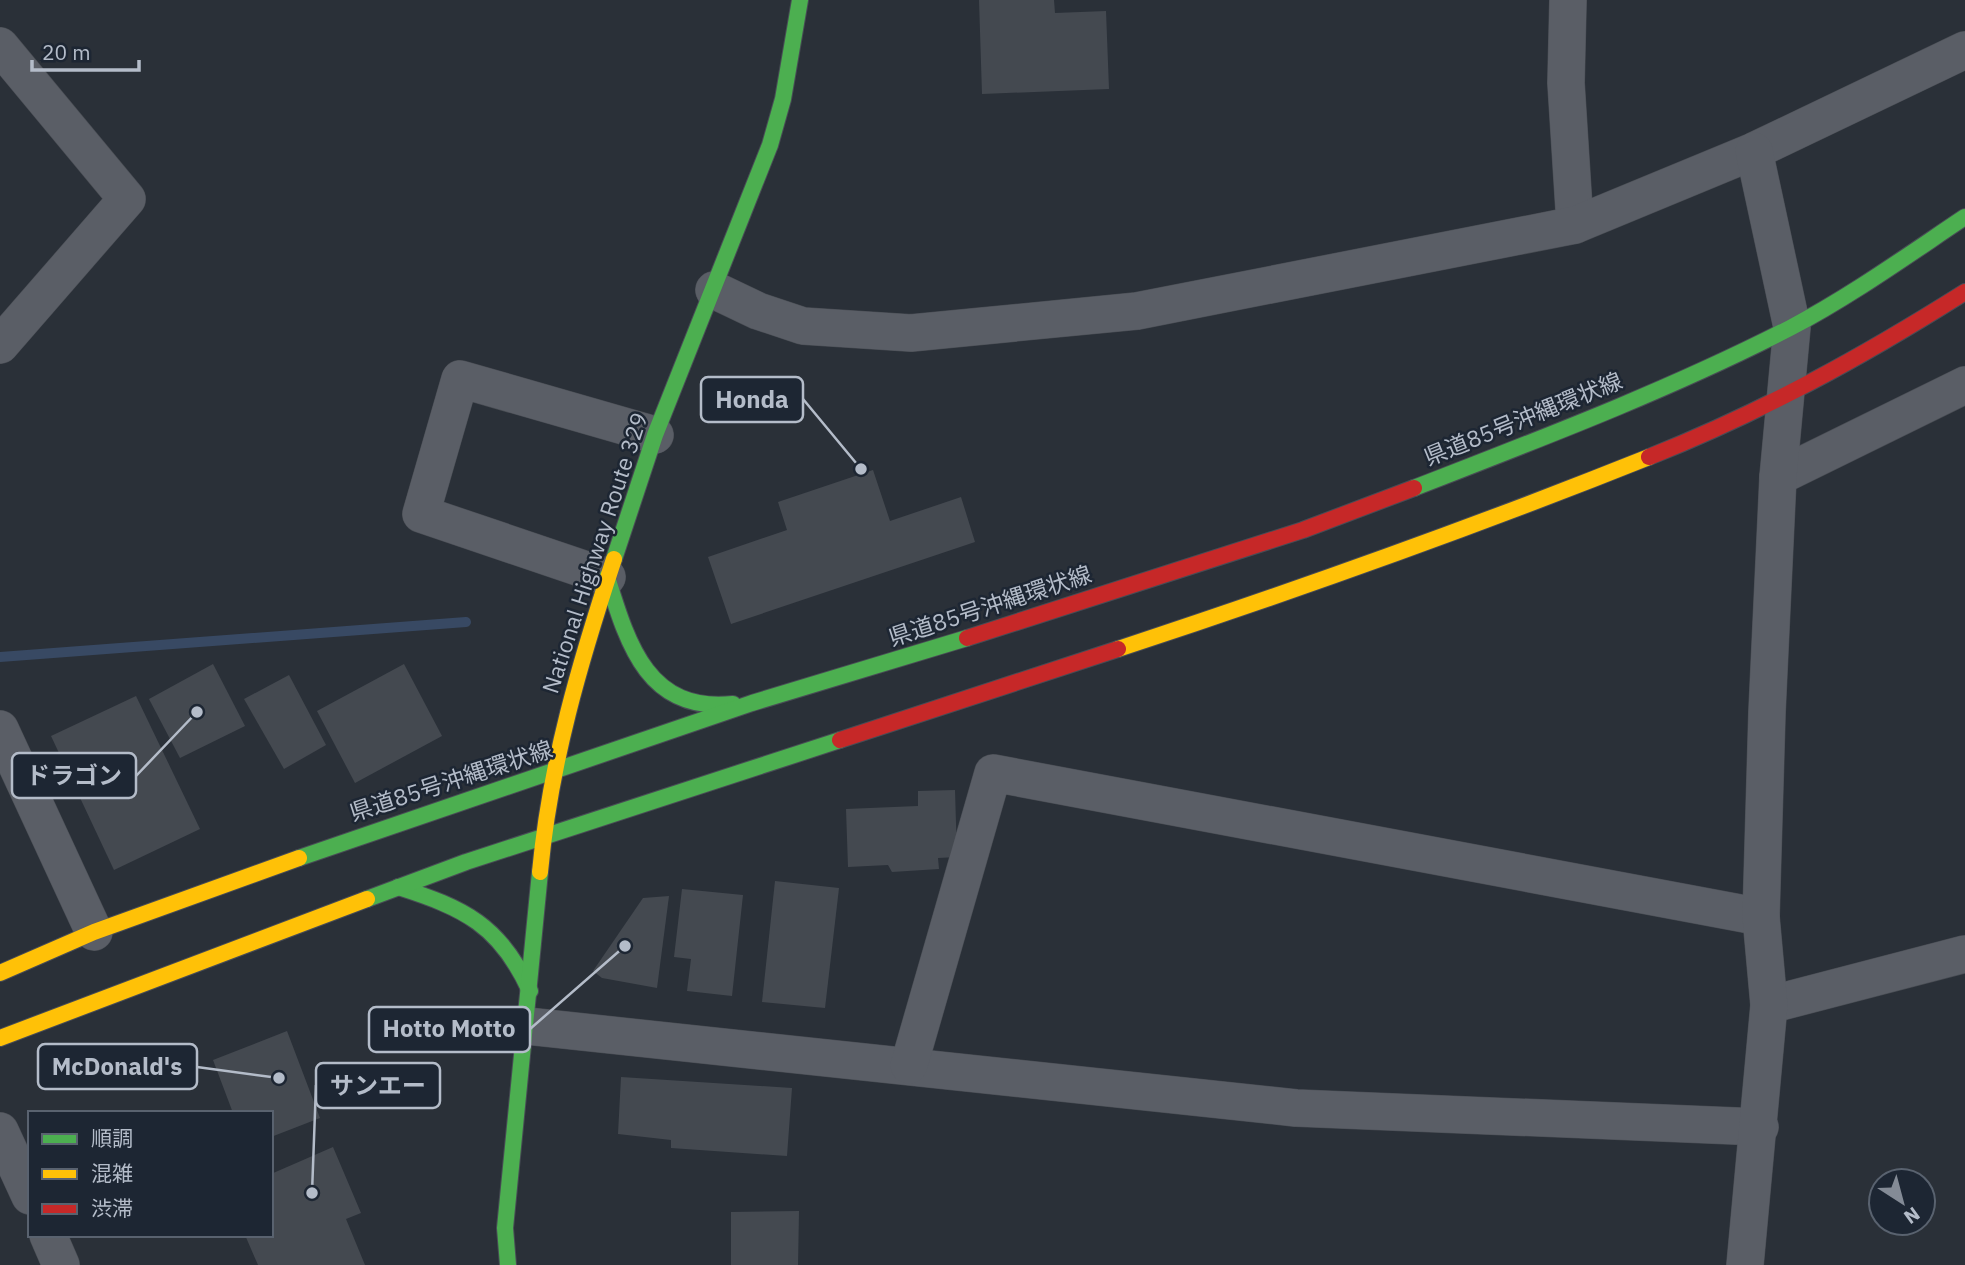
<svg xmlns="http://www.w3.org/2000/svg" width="1965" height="1265" font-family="'IBM Plex Sans','Noto Sans JP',sans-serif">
<rect width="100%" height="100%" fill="#2a3038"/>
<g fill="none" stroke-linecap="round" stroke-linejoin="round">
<!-- stream -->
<polyline stroke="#384963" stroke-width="10" points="0,657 466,622"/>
</g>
<!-- building -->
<g fill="#444950">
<polygon points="979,0 1054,0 1055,13 1106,11 1109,89 982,94"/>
<polygon points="873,470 890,521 961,497 975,542 731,624 708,557 787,530 778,502"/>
<polygon points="213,664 245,726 180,758 149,699"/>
<polygon points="404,664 442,736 355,783 317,711"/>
<polygon points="289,675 326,745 284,769 244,699"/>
<polygon points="136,696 200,829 114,870 51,736"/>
<polygon points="955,790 957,857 938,858 939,869 892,872 888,865 848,867 846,809 918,806 918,791"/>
<polygon points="775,881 839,888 825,1008 762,1002"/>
<polygon points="682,889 743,895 732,996 687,991 691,959 674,957"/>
<polygon points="669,896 657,988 602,978 593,971 643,898"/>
<polygon points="287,1031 320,1118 271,1137 271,1113 233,1113 213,1060"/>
<polygon points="621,1077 792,1088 787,1156 671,1148 671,1140 618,1134"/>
<polygon points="333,1147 361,1213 346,1219 365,1265 258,1265 245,1235 271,1235 271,1174"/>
<polygon points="799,1211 798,1265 731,1265 731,1212"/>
</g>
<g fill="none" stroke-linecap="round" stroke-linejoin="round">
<defs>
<g id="street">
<polyline points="1568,0 1566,83 1575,225"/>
<polyline points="0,46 127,199 0,345"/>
<polyline points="714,290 758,311 803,326 911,333 1137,311 1575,225 1754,151 1965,50"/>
<polyline points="1778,477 1965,385"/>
<polyline points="607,577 421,514 460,379 655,435"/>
<polyline points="0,729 94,932"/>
<polyline points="1769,1005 1965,954"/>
<polyline points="527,1026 1296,1108 1760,1127"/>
<polyline points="909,1065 993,773 1761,917"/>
<polyline points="0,1131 30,1196"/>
<polyline points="48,1235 61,1265"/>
<polyline points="1745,1265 1769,1005 1761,917 1767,712 1778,477 1792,327 1754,151"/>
</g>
<g id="fast">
<path d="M1414,488C1540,439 1669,390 1790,328C1851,296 1908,255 1965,217"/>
<polyline points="614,559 655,435 770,145 783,99 800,0"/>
<path d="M607,577C628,645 648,713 733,704"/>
<polyline points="299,858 752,703 967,638"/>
<path d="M398,887C464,908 500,925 530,991"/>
<polyline points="367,899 466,862 840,740"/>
<polyline points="508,1265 505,1228 540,872"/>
</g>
<g id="slow">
<path d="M1118,649C1297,590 1474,527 1649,457"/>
<path d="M540,872C550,763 580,662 614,559"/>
<polyline points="0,973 94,932 299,858"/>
<polyline points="0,1038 367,899"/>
</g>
<g id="jam">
<path d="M1649,457C1762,412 1862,357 1965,292"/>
<polyline points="967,638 1303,530 1414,488"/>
<polyline points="840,740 1118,649"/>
</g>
</defs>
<!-- street casing -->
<use href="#street" stroke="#484c53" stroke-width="38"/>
<!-- fast casing -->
<use href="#fast" stroke="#484c55" stroke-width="18"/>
<!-- slow casing -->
<use href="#slow" stroke="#484c55" stroke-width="18"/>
<!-- jam casing -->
<use href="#jam" stroke="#484c55" stroke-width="18"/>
<!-- street -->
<use href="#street" stroke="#5a5e66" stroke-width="37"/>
<!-- fast -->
<use href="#fast" stroke="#4caf50" stroke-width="16"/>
<!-- slow -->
<use href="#slow" stroke="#ffc107" stroke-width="16"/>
<!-- jam -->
<use href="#jam" stroke="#c62828" stroke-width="16"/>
</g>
<g text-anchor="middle" stroke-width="5" stroke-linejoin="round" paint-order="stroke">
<!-- street labels -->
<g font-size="23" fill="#b4bcc9" stroke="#1d2633">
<text transform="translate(1523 419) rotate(-22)" y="8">県道85号沖縄環状線</text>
<text transform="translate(595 553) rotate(-72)" y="8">National Highway Route 329</text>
<text transform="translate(990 606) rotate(-18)" y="8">県道85号沖縄環状線</text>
<text transform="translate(451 781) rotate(-18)" y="8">県道85号沖縄環状線</text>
</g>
</g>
<!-- callouts -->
<path fill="none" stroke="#b4bcc9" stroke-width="2.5" d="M861 469L803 399M197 712L136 776M625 946L530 1029M279 1078L197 1067M312 1193L316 1085"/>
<g fill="#b4bcc9" stroke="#1d2633" stroke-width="2.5">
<circle cx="861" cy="469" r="7"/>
<circle cx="197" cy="712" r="7"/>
<circle cx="625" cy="946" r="7"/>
<circle cx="279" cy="1078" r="7"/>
<circle cx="312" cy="1193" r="7"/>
</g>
<g fill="#1d2633" stroke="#b4bcc9" stroke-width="2.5">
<rect x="701" y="377" width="102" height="45" rx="7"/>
<rect x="12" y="753" width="124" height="45" rx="7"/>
<rect x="369" y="1007" width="161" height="45" rx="7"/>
<rect x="38" y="1044" width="159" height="45" rx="7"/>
<rect x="316" y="1063" width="124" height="45" rx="7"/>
</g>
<g font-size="24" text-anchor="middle" font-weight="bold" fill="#b4bcc9">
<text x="752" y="408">Honda</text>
<text x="74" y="784">ドラゴン</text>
<text x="449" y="1037">Hotto Motto</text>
<text x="117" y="1075">McDonald's</text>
<text x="378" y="1094">サンエー</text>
</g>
<!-- legend -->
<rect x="28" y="1111" width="245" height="126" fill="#1d2633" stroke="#59626f" stroke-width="2"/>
<rect x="42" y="1134" width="35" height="10" fill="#4caf50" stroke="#59626f" stroke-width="2"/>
<text x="91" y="1146" font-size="21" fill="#b4bcc9">順調</text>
<rect x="42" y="1169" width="35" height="10" fill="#ffc107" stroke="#59626f" stroke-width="2"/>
<text x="91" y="1181" font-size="21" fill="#b4bcc9">混雑</text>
<rect x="42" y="1204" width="35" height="10" fill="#c62828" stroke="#59626f" stroke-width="2"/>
<text x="91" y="1216" font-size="21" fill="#b4bcc9">渋滞</text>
<!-- north arrow -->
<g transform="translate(1902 1202) rotate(144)"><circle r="33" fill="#1d2633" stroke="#59626f" stroke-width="2"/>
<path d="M0-5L12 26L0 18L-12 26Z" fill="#848b96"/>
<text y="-10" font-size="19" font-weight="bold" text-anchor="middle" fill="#b4bcc9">N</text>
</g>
<!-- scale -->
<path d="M32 60v10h107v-10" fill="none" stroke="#b4bcc9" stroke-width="3.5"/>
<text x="42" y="60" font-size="21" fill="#b4bcc9" stroke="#1d2633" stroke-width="5" paint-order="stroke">20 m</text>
</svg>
